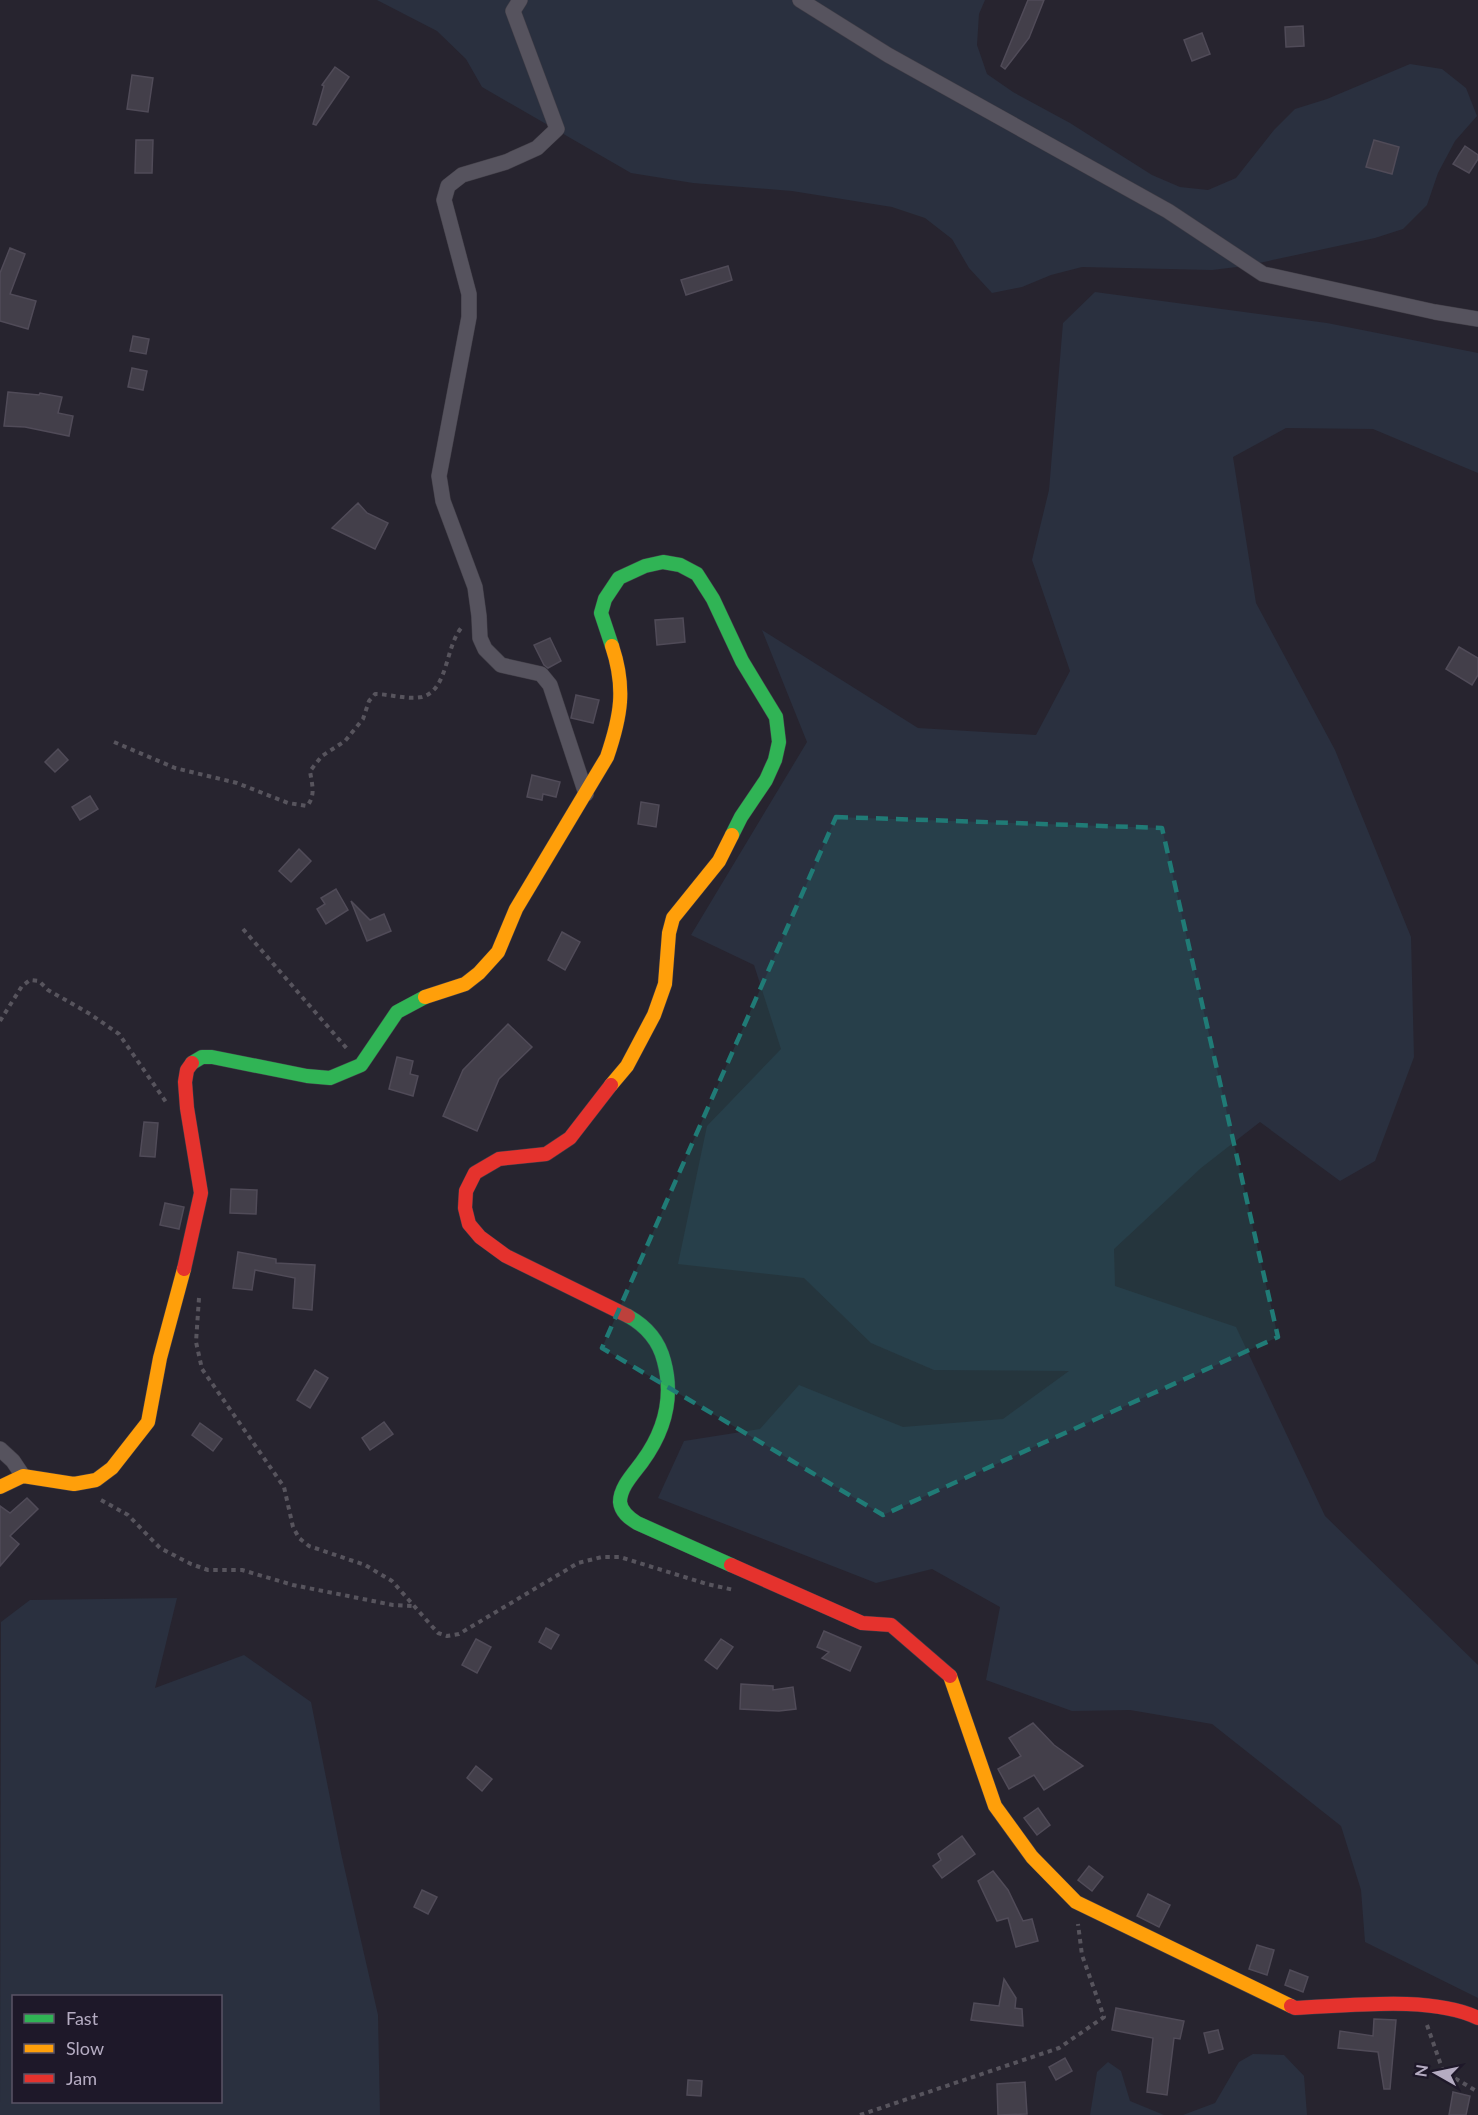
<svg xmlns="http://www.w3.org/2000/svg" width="1478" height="2115" font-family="Lato,sans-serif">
<rect width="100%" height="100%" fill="#27242f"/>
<!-- green -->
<g fill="#2a303f" fill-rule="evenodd">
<polygon points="377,0 985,0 979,14 977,45 987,74 1013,92 1070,123 1152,175 1180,187 1208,190 1236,178 1274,130 1295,109 1327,99 1410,64 1442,69 1466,88 1477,116 1455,141 1438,173 1427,205 1403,229 1375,238 1245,266 1212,270 1082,267 1051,275 1022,287 992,293 969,268 952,239 925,218 892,207 792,191 693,183 631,173 482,87 466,59 437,31"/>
<polygon points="1095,292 1327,323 1478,353 1478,473 1373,429 1286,428 1233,457 1256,603 1335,750 1411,937 1414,1057 1375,1161 1340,1181 1260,1122 1201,1168 1114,1249 1115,1286 1236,1327 1325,1516 1478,1665 1478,1998 1365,1942 1361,1890 1341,1826 1212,1724 1130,1710 1072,1711 986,1680 1000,1607 932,1569 876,1583 658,1498 684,1441 760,1429 799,1385 903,1427 1003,1419 1069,1371 934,1370 871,1343 804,1278 678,1264 707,1126 781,1049 754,965 691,935 807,742 762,630 918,728 1036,735 1070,671 1032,560 1049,490 1063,323"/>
<path d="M177,1598L155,1688L244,1655L311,1702L341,1853L378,2015L380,2115H0L1,1622L30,1600ZM14,1996H220V2102H14Z"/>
<polygon points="1253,2054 1284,2055 1304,2076 1307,2115 1183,2115 1215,2103 1239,2062"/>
<polygon points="1108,2062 1121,2071 1130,2101 1164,2115 1090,2115 1097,2072"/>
</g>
<!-- building -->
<g fill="#433f4a" stroke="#504b58" stroke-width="1.5">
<polygon points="1028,0 1044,0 1029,38 1005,69 1001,66"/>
<polygon points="1303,26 1304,46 1286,47 1285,27"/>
<polygon points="1202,33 1210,54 1192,61 1184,40"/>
<polygon points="335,67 349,77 316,125 313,124 324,86 322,85"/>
<polygon points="132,75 153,78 148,112 127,109"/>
<polygon points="136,140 153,140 152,173 135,173"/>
<polygon points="1374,140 1399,147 1392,174 1366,167"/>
<polygon points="1465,146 1478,155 1478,159 1469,173 1453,164"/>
<polygon points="10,248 25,254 10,294 36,301 28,329 0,321 0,273"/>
<polygon points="728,266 732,280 686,295 681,280"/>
<polygon points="133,336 149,339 146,354 130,351"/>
<polygon points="132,368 147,371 143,390 128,387"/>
<polygon points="8,392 39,395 40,393 62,397 58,413 73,416 69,436 25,427 4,426"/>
<polygon points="358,503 367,513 388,523 375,549 332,528"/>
<polygon points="683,618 685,642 657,645 655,620"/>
<polygon points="550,638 561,661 548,668 544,665 534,645"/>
<polygon points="1459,647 1478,658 1478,675 1472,685 1446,669"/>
<polygon points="576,695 599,700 593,723 571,718"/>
<polygon points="58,749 68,760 55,772 45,762"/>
<polygon points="532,775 560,782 556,797 543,794 542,800 527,797"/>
<polygon points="90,796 98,809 80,820 72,807"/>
<polygon points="641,802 659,805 656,827 638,824"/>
<polygon points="299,849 311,861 291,882 279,871"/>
<polygon points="336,889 348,910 326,924 317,909 325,904 321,898"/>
<polygon points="351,901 370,920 384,914 391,931 367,941"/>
<polygon points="562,932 580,942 565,970 548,960"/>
<polygon points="508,1024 532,1047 499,1079 477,1131 443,1116 463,1070"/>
<polygon points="397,1057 413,1061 410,1074 418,1076 413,1096 389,1089"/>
<polygon points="144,1122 158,1123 155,1157 140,1156"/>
<polygon points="231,1189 257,1190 256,1214 230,1213"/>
<polygon points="165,1203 184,1207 179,1229 160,1225"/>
<polygon points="238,1252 276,1259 276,1263 315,1265 312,1310 293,1308 295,1278 255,1270 252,1290 233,1288"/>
<polygon points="315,1370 328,1378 310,1408 297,1400"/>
<polygon points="384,1422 393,1434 370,1450 362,1438"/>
<polygon points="200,1423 222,1439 213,1451 192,1435"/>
<polygon points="27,1498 38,1509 10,1536 19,1544 0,1566 0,1506 10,1513"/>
<polygon points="546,1628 559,1635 551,1649 539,1642"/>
<polygon points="824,1631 861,1647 850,1671 822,1658 829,1652 817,1647"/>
<polygon points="476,1639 491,1647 477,1673 462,1665"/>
<polygon points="721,1639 733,1647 717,1669 705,1660"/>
<polygon points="741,1684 773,1686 773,1690 793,1687 796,1709 779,1711 740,1709"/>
<polygon points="1033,1723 1054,1745 1083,1766 1044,1790 1034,1775 1009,1789 998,1769 1021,1756 1009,1738"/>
<polygon points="476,1766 492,1779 482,1791 467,1778"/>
<polygon points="1038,1808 1050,1825 1037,1835 1024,1818"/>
<polygon points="962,1836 975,1854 942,1878 933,1866 941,1860 938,1854"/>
<polygon points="1089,1866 1103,1877 1092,1891 1078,1880"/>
<polygon points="993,1871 1008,1890 1023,1921 1032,1919 1038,1941 1016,1947 1008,1918 997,1921 978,1881"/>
<polygon points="422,1890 437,1897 428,1914 414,1907"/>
<polygon points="1148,1894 1170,1905 1159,1927 1137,1916"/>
<polygon points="1257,1945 1274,1950 1267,1975 1249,1969"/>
<polygon points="1290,1970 1308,1977 1303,1992 1285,1985"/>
<polygon points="1004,1979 1016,1998 1015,2008 1022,2009 1023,2026 971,2020 974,2003 999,2006"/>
<polygon points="1116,2008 1184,2021 1180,2039 1174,2038 1167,2095 1147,2092 1153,2038 1112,2030"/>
<polygon points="1374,2019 1396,2020 1390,2089 1384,2089 1378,2052 1338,2048 1340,2031 1373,2036"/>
<polygon points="1218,2030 1223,2049 1209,2053 1204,2033"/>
<polygon points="1065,2058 1072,2071 1056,2080 1049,2067"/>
<polygon points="688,2080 702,2081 701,2096 687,2095"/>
<polygon points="1025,2082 1027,2114 998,2115 997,2084"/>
<polygon points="1453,2092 1470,2096 1466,2115 1449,2115"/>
</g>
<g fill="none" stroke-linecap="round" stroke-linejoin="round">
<defs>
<g id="street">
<polyline points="520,0 513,11 557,129 537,148 506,162 462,175 448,186 444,200 469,294 469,317 439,476 443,501 475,587 479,616 480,638 485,649 501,665 541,674 550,685 586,794"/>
<polyline points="800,0 888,55 1168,211 1263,274 1435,312 1478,319"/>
<polyline points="0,1449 13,1461 23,1476"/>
</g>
<g id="fast">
<polyline points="612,646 601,613 605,599 619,578 645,566 663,562 680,565 697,574 713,599 742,661 776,717 779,742 775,760 766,780 741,817 732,835"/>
<polyline points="192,1063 202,1057 212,1057 307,1076 330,1078 361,1065 397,1012 425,997"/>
<path d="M628,1316C646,1326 659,1341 664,1361C674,1398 664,1432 642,1462C634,1473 620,1487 620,1502C621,1512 629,1518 637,1523L731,1565"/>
</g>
<g id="slow">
<path d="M425,997L465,984L479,973L498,952L516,909L607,757C621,716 626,688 612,646"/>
<polyline points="611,1085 627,1066 654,1015 665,984 669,933 673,918 719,861 732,835"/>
<polyline points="0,1487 23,1476 74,1484 96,1480 112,1468 148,1422 160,1358 184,1269"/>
<polyline points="950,1676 995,1806 1032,1857 1076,1902 1291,2006"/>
</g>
<g id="jam">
<polyline points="611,1085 570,1138 546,1154 499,1159 475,1173 466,1191 465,1208 469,1224 480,1237 506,1256 628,1316"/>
<polyline points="184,1269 201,1193 187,1108 185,1082 187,1070 192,1063"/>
<polyline points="731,1565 862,1623 891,1625 950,1676"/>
<path d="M1291,2006L1295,2008C1347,2006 1432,1995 1478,2018"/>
</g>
</defs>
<!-- street casing -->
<use href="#street" stroke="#413e47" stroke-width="16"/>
<!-- fast casing -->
<use href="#fast" stroke="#423e49" stroke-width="15"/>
<!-- slow casing -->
<use href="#slow" stroke="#423e49" stroke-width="15"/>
<!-- jam casing -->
<use href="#jam" stroke="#423e49" stroke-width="15"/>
<!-- path -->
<g stroke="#57545d" stroke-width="4" stroke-dasharray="4.5 4.5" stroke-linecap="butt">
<path d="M114,742L175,768L237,783L288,803L307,806C316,795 312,785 310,771L322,756L345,741L363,719L369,701L375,694C390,694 407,700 422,697C449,690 445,644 463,626"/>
<polyline points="243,929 349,1051"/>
<polyline points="0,1021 22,986 30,980 39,981 48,990 90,1014 119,1034 166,1102"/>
<polyline points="199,1298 196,1342 202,1369 284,1487 293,1527 299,1538 309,1546 365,1565 392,1581 438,1633 447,1636 459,1634 578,1563 602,1557 620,1557 707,1584 734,1590"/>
<polyline points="101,1500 128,1515 160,1548 191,1564 208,1570 242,1570 293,1585 393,1605 414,1606"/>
<polyline points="1427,2025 1443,2071 1478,2092"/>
<polyline points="860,2115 1059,2048 1104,2017 1082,1955 1078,1924"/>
</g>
<!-- street -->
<use href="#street" stroke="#56535e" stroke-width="15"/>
<!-- fast -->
<use href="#fast" stroke="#30b455" stroke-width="14"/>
<!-- slow -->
<use href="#slow" stroke="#ff9f0a" stroke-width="14"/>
<!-- jam -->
<use href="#jam" stroke="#e5322d" stroke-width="14"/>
</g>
<!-- marked area -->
<path fill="#207b76" fill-opacity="0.2" stroke="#207b76" stroke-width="4.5" stroke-dasharray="12 8" stroke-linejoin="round" d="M836,817L1162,828L1278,1337L883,1515L602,1348Z"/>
<!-- legend -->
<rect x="12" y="1995" width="210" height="108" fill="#1e1829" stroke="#5a5366" stroke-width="1.5"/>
<rect x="24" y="2014" width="30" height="9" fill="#30b455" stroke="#5a5366" stroke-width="1.5"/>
<text x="66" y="2025" font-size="18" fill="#b5acc2">Fast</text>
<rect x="24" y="2044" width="30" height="9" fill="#ff9f0a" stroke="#5a5366" stroke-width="1.5"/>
<text x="66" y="2055" font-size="18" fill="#b5acc2">Slow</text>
<rect x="24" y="2074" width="30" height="9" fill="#e5322d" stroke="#5a5366" stroke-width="1.5"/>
<text x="66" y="2085" font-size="18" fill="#b5acc2">Jam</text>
<!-- north arrow -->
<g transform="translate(1436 2073) rotate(279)" stroke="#1e1829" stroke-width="4.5" paint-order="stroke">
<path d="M0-4.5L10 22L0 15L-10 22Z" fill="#b5acc2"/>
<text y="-9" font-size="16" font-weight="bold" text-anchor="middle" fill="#b5acc2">N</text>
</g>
</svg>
